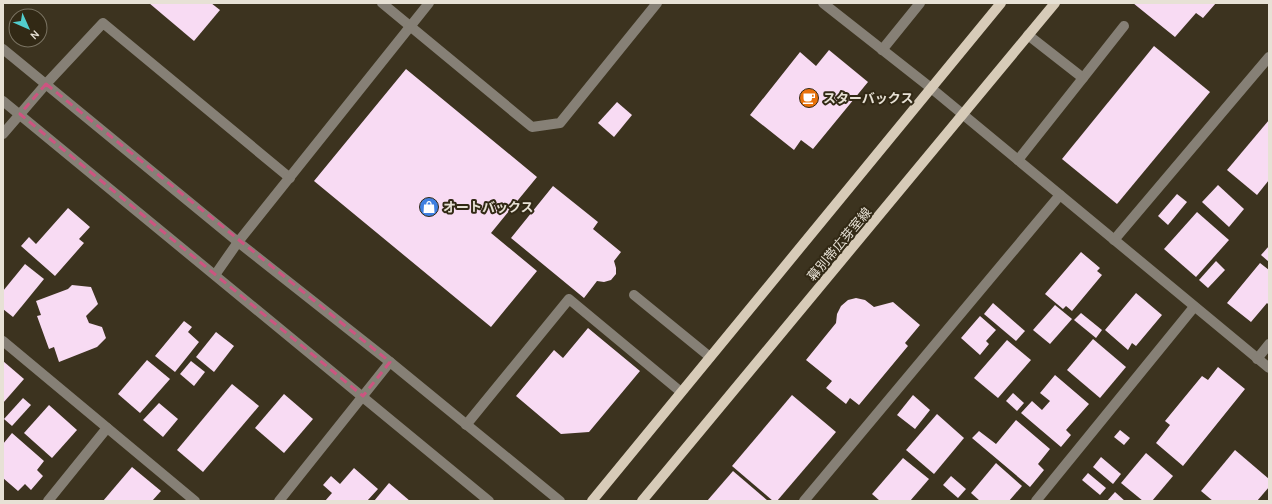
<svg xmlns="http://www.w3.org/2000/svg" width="1272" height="504" font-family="Karla,'Noto Sans JP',sans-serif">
<rect width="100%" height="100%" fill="#3c331f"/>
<!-- building -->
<g fill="#f8dbf3">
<polygon points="149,3 211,3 220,10 194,41"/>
<polygon points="1133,3 1216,3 1203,18 1196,13 1175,37"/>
<polygon points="1154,46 1210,92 1117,204 1062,159"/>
<polygon points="829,50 868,82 813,149 801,140 794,150 750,115 800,52 816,66"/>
<polygon points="406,69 537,177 491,233 537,271 491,327 314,181"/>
<polygon points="617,102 632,115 614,137 598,123"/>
<polygon points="1269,120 1269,180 1257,195 1227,170"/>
<polygon points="1218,185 1244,209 1229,227 1202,202"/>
<polygon points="553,186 598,222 593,229 621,252 614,261 616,268 616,274 611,280 604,282 597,281 584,298 511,238"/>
<polygon points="1177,194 1187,202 1168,225 1158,216"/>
<polygon points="68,208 90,227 79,239 84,243 55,276 21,246 29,237 36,244"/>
<polygon points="1197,212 1229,240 1196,277 1164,249"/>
<polygon points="1269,246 1269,262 1261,255"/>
<polygon points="1081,252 1100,268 1097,271 1102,275 1072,311 1066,306 1063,309 1045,294"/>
<polygon points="1216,261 1225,270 1208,288 1199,280"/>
<polygon points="1260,263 1269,270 1269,305 1267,303 1251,322 1227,303"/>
<polygon points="25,264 44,279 13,317 3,309 3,291"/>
<polygon points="72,285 91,287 98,304 86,316 89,323 102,327 106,338 97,347 59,362 54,347 49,349 37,316 41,315 36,301 68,289"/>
<polygon points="1136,293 1162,315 1136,346 1132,343 1128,350 1105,330"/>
<polygon points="856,298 865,300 874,307 893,302 920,325 905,343 908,346 859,405 850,398 846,404 826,388 832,381 806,360 836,323 837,314 841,306 848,300"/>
<polygon points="993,303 1025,331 1016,341 984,314"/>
<polygon points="1055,305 1072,319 1050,344 1033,330"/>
<polygon points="1081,313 1102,330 1096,338 1074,320"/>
<polygon points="980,316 996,330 986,341 989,344 980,355 961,338"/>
<polygon points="184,321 192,327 188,332 199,342 175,372 155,356"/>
<polygon points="588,328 640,371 589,432 561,434 516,396 554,350 563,358"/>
<polygon points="216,332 234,346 214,372 196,357"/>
<polygon points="1093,339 1126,367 1100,398 1067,370"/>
<polygon points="1007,340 1031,360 998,398 974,378"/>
<polygon points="147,360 170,379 140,413 118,394"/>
<polygon points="3,361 24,379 3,403"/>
<polygon points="191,361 205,372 194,386 180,374"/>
<polygon points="1218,367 1245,389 1183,466 1156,443 1170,425 1165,421 1202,376 1208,380"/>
<polygon points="1055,375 1089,404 1066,430 1071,435 1061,447 1021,413 1032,401 1042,410 1050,401 1040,393"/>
<polygon points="232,384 259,406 203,472 177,450"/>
<polygon points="1013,393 1024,403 1017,411 1006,401"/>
<polygon points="284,394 313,419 284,453 255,428"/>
<polygon points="792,395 836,432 777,501 773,501 732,466"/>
<polygon points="913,395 930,410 915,429 897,415"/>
<polygon points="23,398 31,405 12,426 4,419"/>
<polygon points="159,403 178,419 163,437 143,420"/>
<polygon points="49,405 77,430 52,458 24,433"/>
<polygon points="937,414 964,438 934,474 906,450"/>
<polygon points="1016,420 1050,449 1038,464 1044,470 1030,487 972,438 979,431 996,444"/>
<polygon points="1120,430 1130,438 1124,445 1114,437"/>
<polygon points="12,433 44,461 37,470 43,476 31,490 25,484 18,491 3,478 3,444"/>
<polygon points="1235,450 1269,479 1269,487 1257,501 1213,501 1201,491"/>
<polygon points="1146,453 1173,476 1152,501 1143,501 1121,483"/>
<polygon points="1101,457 1121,474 1113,484 1093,467"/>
<polygon points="903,458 929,479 910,501 880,501 872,494"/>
<polygon points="996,463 1022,486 1009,501 980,501 971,493"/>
<polygon points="132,467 161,491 152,501 103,501"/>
<polygon points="354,468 378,489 367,501 325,501 332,493 323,485 331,476 340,484"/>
<polygon points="733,471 768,501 707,501"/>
<polygon points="1088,473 1106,488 1100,495 1082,480"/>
<polygon points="951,476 966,489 958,498 943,485"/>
<polygon points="389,483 410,501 374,501"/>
<polygon points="1115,492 1125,501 1107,501"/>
</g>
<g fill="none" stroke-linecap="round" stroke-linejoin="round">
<!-- minor -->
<g stroke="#868076" stroke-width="10">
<polyline points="382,3 532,127 560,123 657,3"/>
<polyline points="823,3 931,88 1269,368"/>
<polyline points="3,49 238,242 390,362 560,501"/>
<polyline points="882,50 920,3"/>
<polyline points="1083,78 1124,26"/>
<polyline points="3,101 489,501"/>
<polyline points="3,134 46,84 103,23 290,178"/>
<polyline points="1018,160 1083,78 1028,35"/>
<polyline points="1114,240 1269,57"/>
<polyline points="215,275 238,242 429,3"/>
<polyline points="634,295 710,357"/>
<polyline points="3,341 195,501"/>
<polyline points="1257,359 1269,344"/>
<polyline points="466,425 569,299 681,392"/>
<polyline points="48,501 107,428"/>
<polyline points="279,501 390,362"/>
<polyline points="804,501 1060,195"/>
<polyline points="1036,501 1194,307"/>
</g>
<!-- major -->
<g stroke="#d7cbb8" stroke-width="10">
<polyline points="592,501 1001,3"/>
<polyline points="642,501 1055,3"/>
</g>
</g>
<!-- marked area -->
<path fill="none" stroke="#cd5480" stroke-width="3" stroke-dasharray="8 5" stroke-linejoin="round" d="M46,84L390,362L363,396L20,114Z"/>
<!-- icons -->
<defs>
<symbol id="cafe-disc" viewBox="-11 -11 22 22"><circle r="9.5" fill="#e8710a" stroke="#322915"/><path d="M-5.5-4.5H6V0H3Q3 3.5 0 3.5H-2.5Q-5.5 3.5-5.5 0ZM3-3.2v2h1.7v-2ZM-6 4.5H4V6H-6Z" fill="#fff"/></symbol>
<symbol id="shop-disc" viewBox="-11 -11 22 22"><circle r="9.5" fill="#3f7fe0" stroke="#322915"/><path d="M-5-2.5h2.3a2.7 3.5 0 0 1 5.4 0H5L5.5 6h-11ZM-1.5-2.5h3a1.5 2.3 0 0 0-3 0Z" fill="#fff"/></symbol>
</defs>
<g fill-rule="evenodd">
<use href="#cafe-disc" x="798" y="87" width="22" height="22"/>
<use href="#shop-disc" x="418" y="196" width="22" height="22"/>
</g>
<g text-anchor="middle" stroke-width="4" stroke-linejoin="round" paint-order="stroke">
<!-- poi labels -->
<g font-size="13" font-weight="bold" fill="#e7e1d5" stroke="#322915" text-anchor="start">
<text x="823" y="103">スターバックス</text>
<text x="443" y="212">オートバックス</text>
</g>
<!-- street labels -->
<g font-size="13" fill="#e7e1d5" stroke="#322915">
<text transform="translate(839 244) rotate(-50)" y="5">幕別帯広芽室線</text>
</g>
</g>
<!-- border -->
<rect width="1272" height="504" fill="none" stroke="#e7e1d5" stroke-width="8"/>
<!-- north arrow -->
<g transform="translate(28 28) rotate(135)"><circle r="19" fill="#322915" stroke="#7a7362"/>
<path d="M0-3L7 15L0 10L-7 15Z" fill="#52cdcd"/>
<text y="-6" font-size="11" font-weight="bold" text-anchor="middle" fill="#e7e1d5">N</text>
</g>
</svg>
